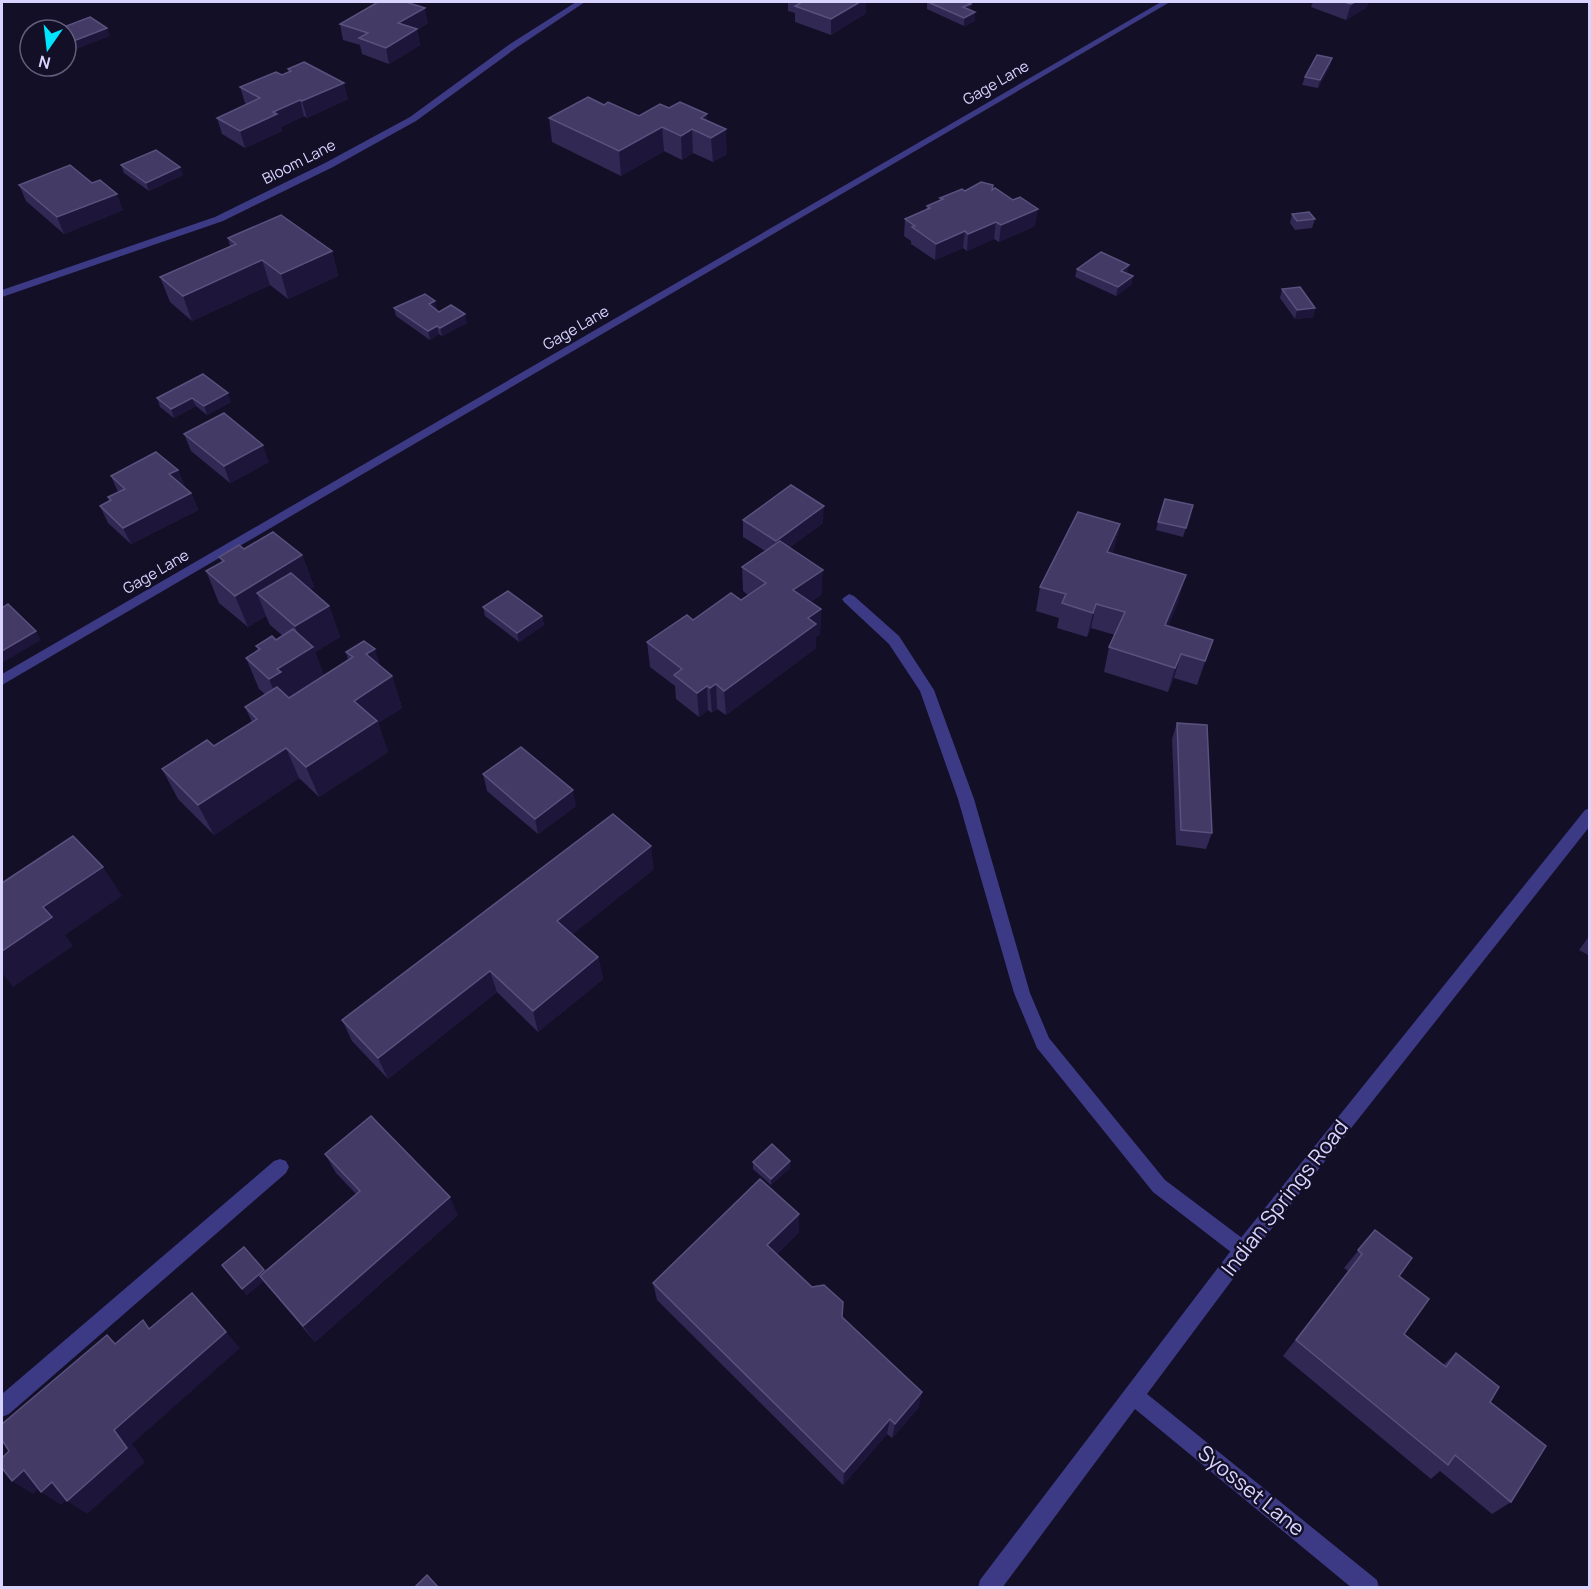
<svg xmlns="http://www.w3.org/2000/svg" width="1591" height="1589" font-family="Manrope,sans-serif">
<rect width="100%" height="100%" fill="#130f26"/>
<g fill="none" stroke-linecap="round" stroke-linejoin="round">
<!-- service -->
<g fill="#3d3a85" fill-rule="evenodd">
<polygon points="849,594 854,596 899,636 934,690 974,799 1030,993 1049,1038 1165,1180 1250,1244 1252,1250 1250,1256 1243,1259 1236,1256 1153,1192 1037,1048 1014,993 958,799 920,691 889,644 844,602 842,599"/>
<polygon points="280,1159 286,1161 289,1167 286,1173 9,1414 2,1417 2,1394 274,1161"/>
</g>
<!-- minor -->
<g fill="#3d3a85" fill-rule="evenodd">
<polygon points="576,2 585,2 516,48 416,121 333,167 223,221 2,297 2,290 215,217 325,163 410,117 510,44"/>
<polygon points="1161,2 1170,2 2,685 2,674"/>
<polygon points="1590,808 1590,826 1250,1256 1147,1394 1377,1580 1379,1588 1352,1588 1135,1409 1002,1588 978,1588 980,1580 1236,1244 1585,810"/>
</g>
</g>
<!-- wall -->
<g fill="#312854">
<polygon points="788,2 866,2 866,13 831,35 795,22 795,13 788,11"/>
<polygon points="927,2 971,4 971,10 975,12 975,21 964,26 927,9"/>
<polygon points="1313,2 1368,2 1367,7 1346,20 1311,7"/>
<polygon points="428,23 417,30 420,45 389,64 362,54 360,45 343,40 340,24"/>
<polygon points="1332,58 1330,66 1318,88 1302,85 1305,77"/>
<polygon points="288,69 348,99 307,118 304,116 281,127 282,131 245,148 222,134 217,118 247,105 245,103 240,87 282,75 289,72"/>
<polygon points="604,105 639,116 669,108 707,121 727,154 713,162 693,153 682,160 664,151 621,176 552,142 549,118"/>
<polygon points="121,165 183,175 149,191 124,173"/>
<polygon points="19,185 123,210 64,234 26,201"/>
<polygon points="993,189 1035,226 999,242 994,239 967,251 963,248 935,260 911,244 911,241 904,236 905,219 926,210 927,206 940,201 940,198 965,191"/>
<polygon points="1292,214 1315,219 1312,228 1295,230 1290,223"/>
<polygon points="228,238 332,251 338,276 288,299 270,285 192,321 170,302 160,277 230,246"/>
<polygon points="1129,265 1127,273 1133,276 1131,285 1116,296 1075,277 1077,269"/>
<polygon points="1282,289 1315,308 1313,317 1295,319 1280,298"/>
<polygon points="394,308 437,310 439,312 467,323 442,336 439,334 430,340 396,316"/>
<polygon points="203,374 231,402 207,415 196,406 174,418 160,407 157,398"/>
<polygon points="184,434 269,462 230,483 191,451"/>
<polygon points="178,470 185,487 191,493 198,510 131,544 108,523 100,506 110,500 108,497 118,492 111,476"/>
<polygon points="1193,505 1183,537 1156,530 1158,522"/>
<polygon points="743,520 823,523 790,547 822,594 811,602 821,609 820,634 816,637 816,648 726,715 717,709 712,713 708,710 699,717 676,699 675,686 650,667 647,642 693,620 741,600 748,595 743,591 742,567 765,551 743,537"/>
<polygon points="1120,524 1114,549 1112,554 1179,600 1168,626 1213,640 1197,685 1174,678 1168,692 1104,672 1109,647 1115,635 1091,628 1087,637 1057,628 1059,618 1036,611 1040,587"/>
<polygon points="244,549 302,555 314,587 310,589 329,606 340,637 315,652 324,676 348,660 346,652 380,666 392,676 402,708 378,723 388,752 319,797 299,778 214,835 178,799 162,769 214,746 252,722 245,707 266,695 259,689 246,658 258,650 256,646 276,640 283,636 270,625 266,616 248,627 219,603 206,571 222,562 219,557"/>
<polygon points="483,607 542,616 544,625 519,642 485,616"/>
<polygon points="1177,723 1212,833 1206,849 1176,845 1172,739"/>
<polygon points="483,774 576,806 538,834 487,791"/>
<polygon points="654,869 572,934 598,957 603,979 538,1032 497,992 388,1079 352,1041 342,1020"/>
<polygon points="1590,935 1590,956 1579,950"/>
<polygon points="325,1154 458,1215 315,1342 263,1281 247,1295 222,1265 265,1271 356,1194 336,1173"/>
<polygon points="753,1162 790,1168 771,1185 753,1169"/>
<polygon points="799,1214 799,1232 777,1254 842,1317 919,1407 892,1438 887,1434 843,1485 657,1300 653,1283"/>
<polygon points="1375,1230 1399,1276 1404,1334 1443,1365 1456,1353 1490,1402 1511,1502 1492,1514 1440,1471 1431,1479 1283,1356 1348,1271 1344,1268"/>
</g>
<!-- shaded-wall -->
<g fill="#1d163a">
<polygon points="860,2 866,2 866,13 831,35 831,19"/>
<polygon points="1355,2 1368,2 1367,7 1346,20 1351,4"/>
<polygon points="971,4 971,12 963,7"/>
<polygon points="425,8 428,23 417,30 420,45 389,64 386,48 398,23"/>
<polygon points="975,12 975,21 964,26 964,18"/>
<polygon points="107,28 110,36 67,53 66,49 66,44"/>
<polygon points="1332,58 1330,66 1318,88 1320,80"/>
<polygon points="344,83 348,99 307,118 302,101"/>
<polygon points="300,100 304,116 281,127 282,131 245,148 240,131 273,112"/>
<polygon points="707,114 708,137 701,118"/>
<polygon points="662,127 664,151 621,176 619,151"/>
<polygon points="692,129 693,153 682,160 681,136"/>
<polygon points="726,129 727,154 713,162 711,138"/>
<polygon points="180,167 183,175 149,191 146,183"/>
<polygon points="117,194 123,210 64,234 57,217"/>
<polygon points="1038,209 1035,226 999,242 1001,225"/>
<polygon points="996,222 994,239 967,251 968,234"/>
<polygon points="965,231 963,248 935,260 936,244"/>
<polygon points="332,251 338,276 288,299 281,274"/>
<polygon points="262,260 270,285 192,321 183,296"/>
<polygon points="1129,265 1127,274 1121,271"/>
<polygon points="1133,276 1131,285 1116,296 1118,287"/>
<polygon points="435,301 437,310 431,313 429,304"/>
<polygon points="1315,308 1313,317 1295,319 1297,310"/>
<polygon points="465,314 467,323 442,336 440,328"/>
<polygon points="437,326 439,334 430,340 428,331"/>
<polygon points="228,393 231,402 207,415 204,406"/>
<polygon points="192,398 196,406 174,418 171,409"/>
<polygon points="263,445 269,462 230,483 224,466"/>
<polygon points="178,470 185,487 177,491 169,474"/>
<polygon points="191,493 198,510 131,544 123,528"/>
<polygon points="824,506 823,523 776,557 776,541"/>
<polygon points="1120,524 1114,549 1102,577 1107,552"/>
<polygon points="302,555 314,587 277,610 257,593 266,616 248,627 235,596"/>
<polygon points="823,570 822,594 793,615 793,590"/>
<polygon points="1186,575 1179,600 1158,650 1165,625"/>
<polygon points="1096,604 1091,628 1087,637 1093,613"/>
<polygon points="329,606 340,637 315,652 325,678 282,710 269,679 277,669 305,652 295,626"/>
<polygon points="821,609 820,634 816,637 816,648 726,715 724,691 808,618"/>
<polygon points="542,616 544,625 519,642 517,633"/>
<polygon points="36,631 41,640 2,663 2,651"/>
<polygon points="1213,640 1205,664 1197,685 1205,661"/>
<polygon points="375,649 385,681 366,654"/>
<polygon points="1181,654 1174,678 1168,692 1175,668"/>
<polygon points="392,676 402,708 378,723 388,752 319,797 306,767 354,701"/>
<polygon points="716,684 717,709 712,713 710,688"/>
<polygon points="707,686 708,710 699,717 697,693"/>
<polygon points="286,748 299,778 214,835 198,805"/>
<polygon points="573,790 576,806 538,834 535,819"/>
<polygon points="651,846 654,869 562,943 557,921"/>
<polygon points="103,867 122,896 65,935 73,946 13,987 2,973 2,951 43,907"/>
<polygon points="598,957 603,979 538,1032 533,1011"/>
<polygon points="490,971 497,992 388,1079 378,1058"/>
<polygon points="790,1161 790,1168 771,1185 771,1179"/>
<polygon points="450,1197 458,1215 315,1342 303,1326"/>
<polygon points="799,1214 799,1232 768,1263 767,1245"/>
<polygon points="264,1270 269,1276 247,1295 242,1289"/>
<polygon points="192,1293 240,1348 132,1444 145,1462 87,1514 67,1501 114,1430"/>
<polygon points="922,1392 919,1407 892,1438 895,1424"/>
<polygon points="890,1419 887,1434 843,1485 844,1472"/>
<polygon points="24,1470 45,1483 33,1494 12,1481"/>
<polygon points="52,1482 72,1495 61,1505 41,1492"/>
</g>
<!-- building -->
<g fill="#433a66" stroke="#5a527e" stroke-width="1.5">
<polygon points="378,2 406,2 425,8 398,23 417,29 386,48 359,38 368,33 340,24"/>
<polygon points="802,2 860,2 831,19 795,6"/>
<polygon points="928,2 966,2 971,4 963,7 975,12 964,18"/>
<polygon points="1344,2 1355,2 1351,4"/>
<polygon points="90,17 107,28 66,44 66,30 56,30"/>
<polygon points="1317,55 1332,58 1320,80 1305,77"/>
<polygon points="304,62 344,83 302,101 300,100 273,112 277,114 240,131 217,118 260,98 240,87 276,72 282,75 291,71 288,69"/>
<polygon points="588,97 604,105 608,102 639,116 660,104 669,108 680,102 707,114 701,118 726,129 711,138 692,129 681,136 662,127 619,151 549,118"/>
<polygon points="156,150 180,167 146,183 121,165"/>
<polygon points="70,165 92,183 100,180 117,194 57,217 19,185"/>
<polygon points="981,182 993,185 992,190 995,188 1013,200 1020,197 1038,209 1001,225 996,222 968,234 965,231 936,244 912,227 915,226 905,219 930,208 927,206 943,199 940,198 962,189 965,191"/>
<polygon points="1309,212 1315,219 1297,221 1292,214"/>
<polygon points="281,215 332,251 281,274 262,260 183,296 160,277 236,244 228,238"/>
<polygon points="1101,252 1129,265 1121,271 1133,276 1118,287 1077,269"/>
<polygon points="1300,287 1315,308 1297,310 1282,289"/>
<polygon points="425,294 435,301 429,304 439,312 451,305 465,314 440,328 437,326 428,331 394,308"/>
<polygon points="203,374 228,393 204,406 192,398 171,409 157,398"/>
<polygon points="224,413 263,445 224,466 184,434"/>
<polygon points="156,452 178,470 169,474 191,493 123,528 100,506 111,500 108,497 125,489 111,476"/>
<polygon points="791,485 824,506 776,541 743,520"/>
<polygon points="1165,499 1193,505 1186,528 1158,522"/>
<polygon points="1078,512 1120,524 1107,552 1186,575 1165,625 1213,640 1205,661 1181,654 1175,668 1109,647 1125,612 1096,604 1093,613 1062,603 1066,594 1040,587"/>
<polygon points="273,532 302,555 235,596 206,571 224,561 219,557 239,545 244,549"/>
<polygon points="780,541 823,570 793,590 821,609 808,618 816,624 724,691 716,684 710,688 707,686 697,693 674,675 682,669 647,642 687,615 693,620 731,593 741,600 766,583 742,567"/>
<polygon points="291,573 329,606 295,626 257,593"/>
<polygon points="508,591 542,616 517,633 483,607"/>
<polygon points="8,604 36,631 2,651 2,608"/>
<polygon points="293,629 313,647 277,669 281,672 269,679 246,658 260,649 256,646 272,636 276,640"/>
<polygon points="364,641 375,649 366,654 392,676 354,701 377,721 306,767 286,748 198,805 162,769 207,740 214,746 257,719 245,707 277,687 289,698 353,657 346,652"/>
<polygon points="1177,723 1207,725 1212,833 1181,830"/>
<polygon points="521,747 573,790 535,819 483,774"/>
<polygon points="613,814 651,846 557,921 598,957 533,1011 490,971 378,1058 342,1020"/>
<polygon points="73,836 103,867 43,907 52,917 2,951 2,883"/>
<polygon points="371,1116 450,1197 303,1326 260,1276 360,1191 325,1154"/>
<polygon points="772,1144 790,1161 771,1179 753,1162"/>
<polygon points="760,1179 799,1214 767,1245 812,1287 824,1285 843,1302 842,1317 922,1392 895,1424 890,1419 844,1472 653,1283"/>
<polygon points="1375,1230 1412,1258 1399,1276 1429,1299 1404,1334 1446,1367 1456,1353 1499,1387 1490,1402 1546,1446 1511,1502 1455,1455 1448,1465 1296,1340 1362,1254 1358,1250"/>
<polygon points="244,1247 264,1270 242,1289 222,1265"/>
<polygon points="192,1293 226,1332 114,1430 127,1448 67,1501 52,1482 41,1492 24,1470 12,1481 2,1468 2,1458 9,1451 2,1440 2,1424 107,1335 115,1344 143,1320 149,1329"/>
<polygon points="427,1575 438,1587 415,1587"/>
</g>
<g text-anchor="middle" stroke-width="5" stroke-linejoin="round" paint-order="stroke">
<!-- far-street labels -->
<g font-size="15" fill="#d9d4ff" stroke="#130f26">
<text transform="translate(996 83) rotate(-30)" y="5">Gage Lane</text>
<text transform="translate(299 162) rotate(-27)" y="5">Bloom Lane</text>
<text transform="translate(576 328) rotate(-30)" y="5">Gage Lane</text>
<text transform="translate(156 572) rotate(-30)" y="5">Gage Lane</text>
</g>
<!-- near-street labels -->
<g font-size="21" fill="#d9d4ff" stroke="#130f26">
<text transform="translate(1285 1198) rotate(-52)" y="7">Indian Springs Road</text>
<text transform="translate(1251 1491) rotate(39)" y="7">Syosset Lane</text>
</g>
</g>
<!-- border -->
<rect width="1591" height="1589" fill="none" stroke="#d9d4ff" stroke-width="6"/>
<!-- north arrow -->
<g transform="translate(48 48) rotate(194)"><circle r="28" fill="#130f26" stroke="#625e7d" stroke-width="1.5"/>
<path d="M0-4.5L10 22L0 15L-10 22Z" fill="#00e5ff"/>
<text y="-9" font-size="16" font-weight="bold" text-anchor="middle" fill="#d9d4ff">N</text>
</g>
</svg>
